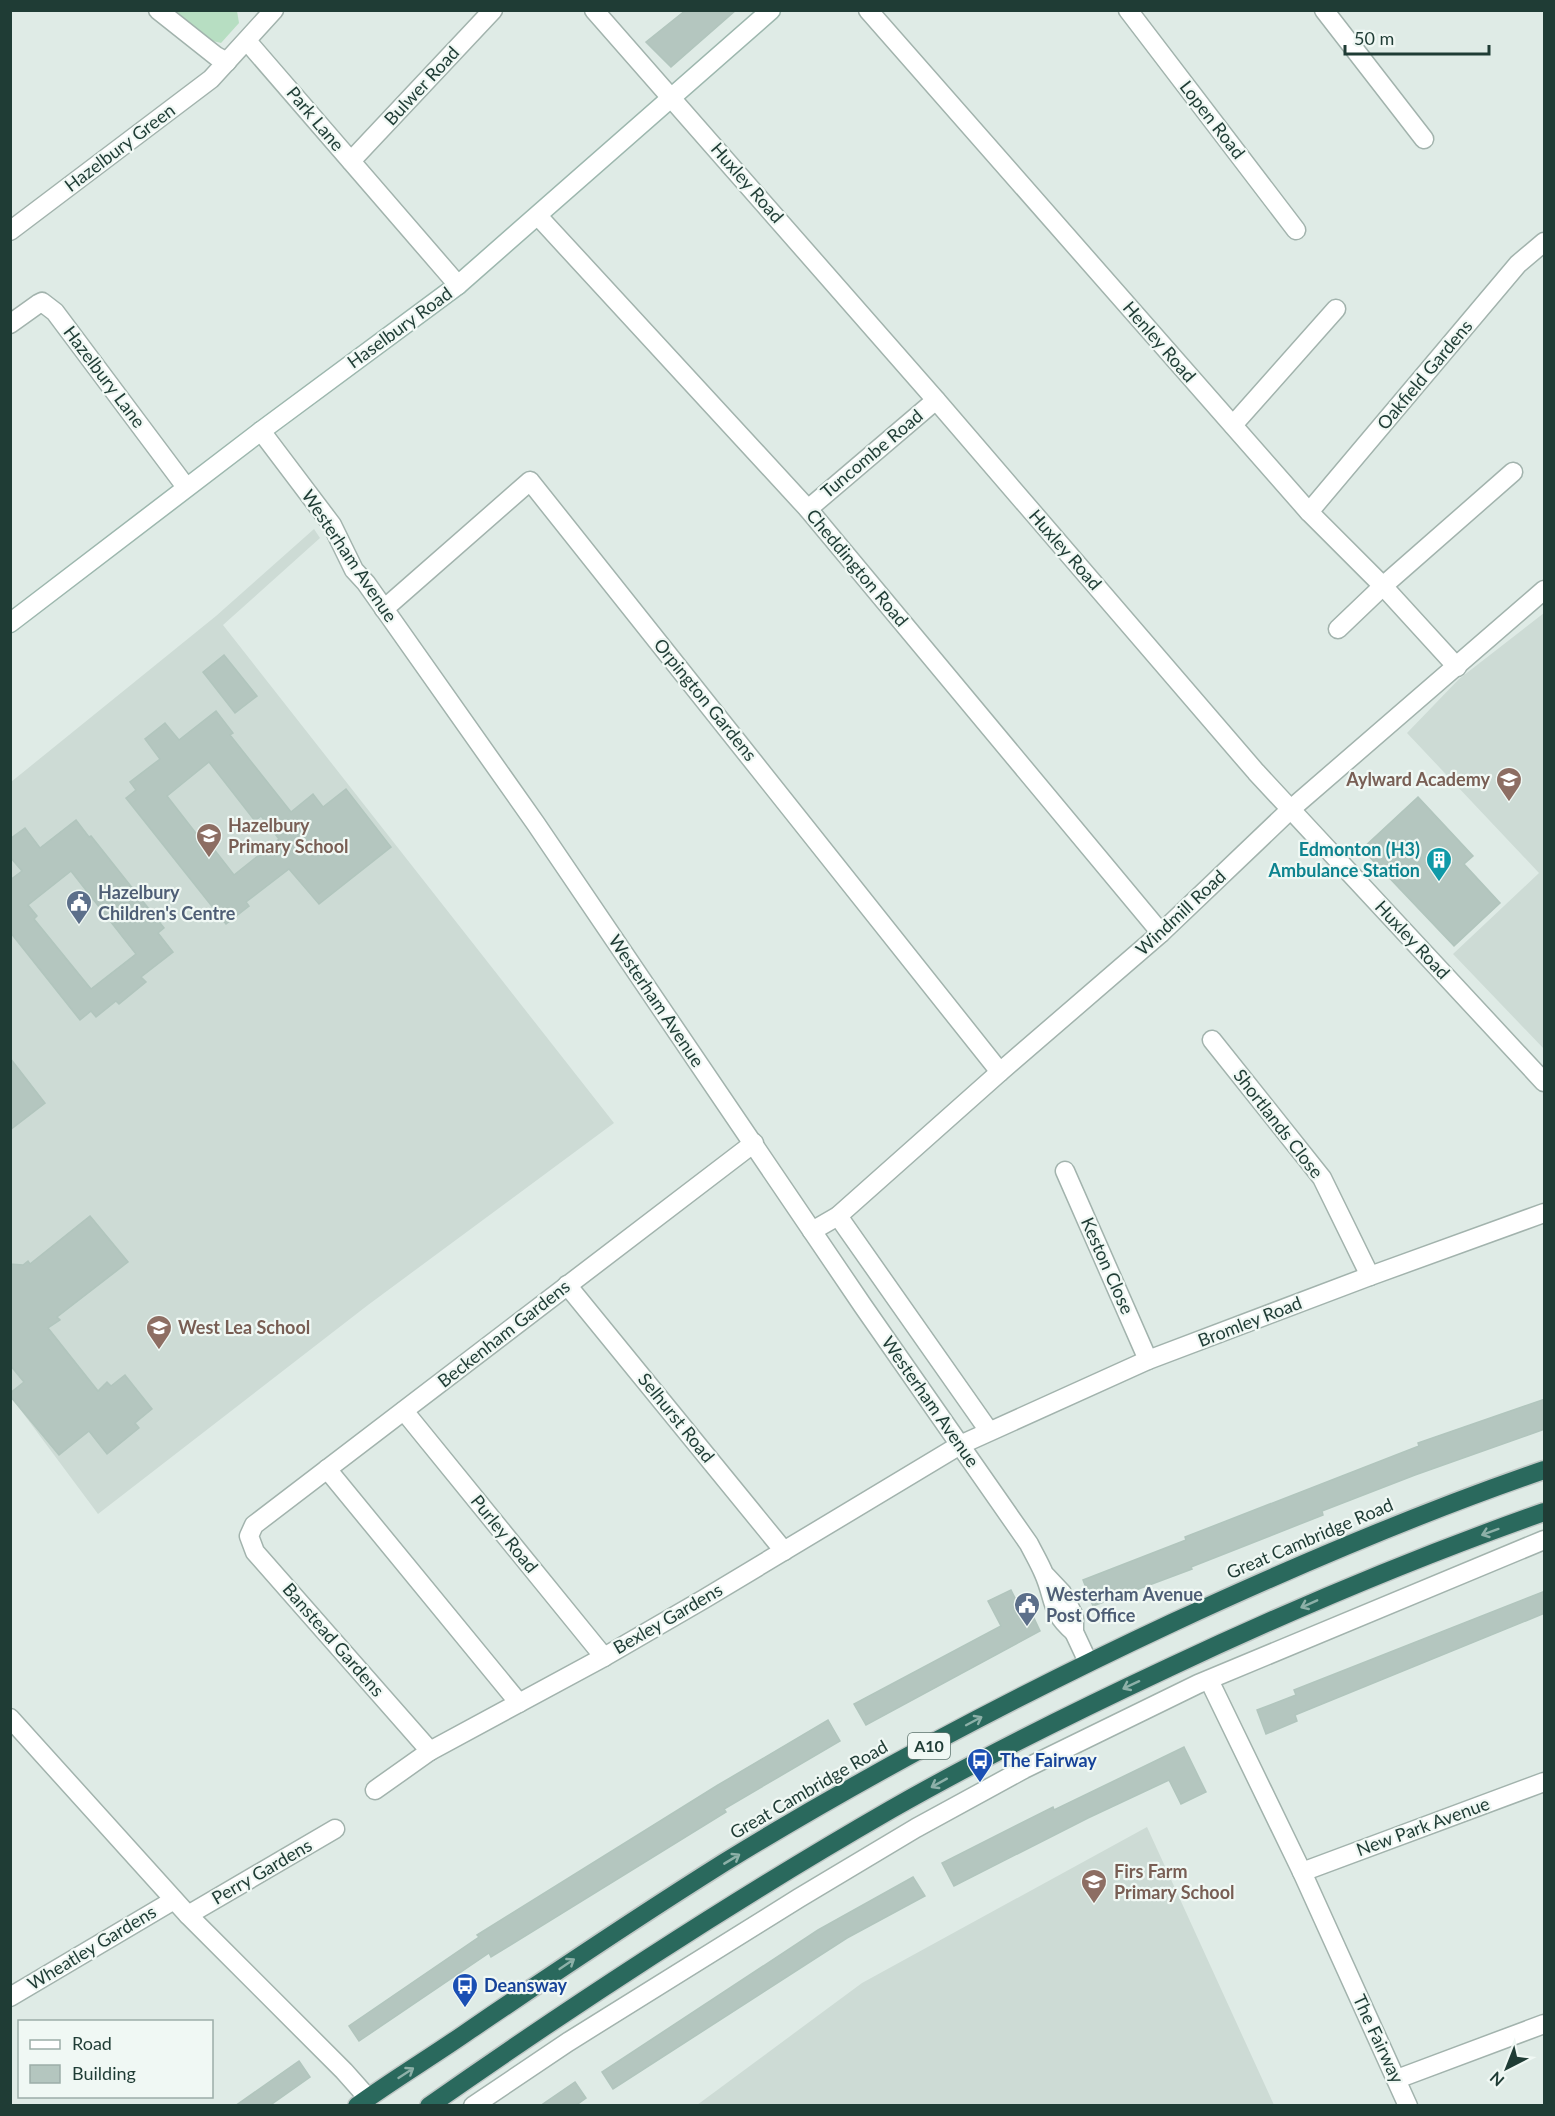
<svg xmlns="http://www.w3.org/2000/svg" width="1555" height="2116" font-family="Lato,sans-serif">
<rect width="100%" height="100%" fill="#dfebe6"/>
<!-- built -->
<g fill="#cddbd5">
<polygon points="314,529 320,538 223,625 614,1123 368,1305 98,1514 11,1397 11,782 216,616"/>
<polygon points="1544,613 1544,1049 1453,954 1539,873 1407,733 1459,679"/>
<polygon points="1147,1827 1274,2105 697,2105 862,1983"/>
</g>
<!-- green -->
<polygon fill="#b7dec2" points="174,11 237,11 239,23 221,43 213,41"/>
<!-- building -->
<g fill="#b4c6bf" stroke="#b1c5bd" stroke-width="1.5" fill-rule="evenodd">
<polygon points="686,10 736,10 671,67 646,42"/>
<polygon points="224,655 257,696 235,713 203,672"/>
<path d="M216,711L233,733L230,735L291,812L313,794L323,807L346,789L391,847L319,904L289,869L246,902L249,906L226,924L126,798L136,790L130,782L160,759L145,739L165,723L179,740ZM209,762L255,821L261,816L279,839L234,875L206,839L202,841L167,796Z"/>
<polygon points="1418,797 1473,856 1464,864 1500,903 1454,946 1362,849"/>
<path d="M76,820L89,837L91,836L164,928L158,933L173,952L141,977L146,982L119,1004L116,1001L96,1017L91,1011L80,1020L10,932V880L22,871L10,857V839L25,828L40,848ZM71,871L136,954L91,989L34,919L37,916L28,905Z"/>
<polygon points="10,1058 45,1103 10,1130"/>
<polygon points="90,1216 128,1262 57,1317 60,1320 48,1328 98,1391 107,1382 111,1386 125,1375 152,1409 135,1423 139,1428 107,1454 89,1431 59,1455 10,1396 10,1393 24,1382 10,1365 10,1264 23,1265 28,1261 30,1264"/>
<polygon points="1545,1399 1545,1429 1415,1475 1322,1511 1323,1515 1191,1567 1192,1569 1093,1606 1083,1580 1186,1540 1185,1537 1419,1446 1418,1443"/>
<polygon points="1011,1590 1026,1620 1033,1616 1040,1631 866,1725 854,1704 1001,1626 988,1601"/>
<polygon points="1545,1591 1545,1613 1295,1715 1297,1721 1266,1734 1257,1710 1296,1695 1294,1690"/>
<polygon points="828,1720 840,1741 724,1809 726,1812 491,1957 489,1953 359,2041 349,2026 479,1937 477,1935 718,1785"/>
<polygon points="1184,1747 1206,1792 1181,1804 1169,1780 1088,1818 954,1886 942,1863 1053,1807 1054,1810"/>
<polygon points="913,1877 925,1896 847,1938 613,2089 602,2072 818,1930"/>
<polygon points="299,2061 310,2077 269,2106 235,2106"/>
<polygon points="575,2082 586,2098 575,2106 540,2106"/>
</g>
<g fill="none" stroke-linecap="round" stroke-linejoin="round">
<defs>
<g id="street">
<polyline points="158,10 216,56 227,62"/>
<polyline points="594,10 936,400 1256,772 1544,1082"/>
<polyline points="868,10 1309,512 1383,586 1457,667"/>
<polyline points="1128,10 1296,230"/>
<polyline points="1324,10 1424,139"/>
<polyline points="247,41 458,285"/>
<polyline points="351,161 493,10"/>
<polyline points="538,216 808,509 1161,933"/>
<polyline points="10,231 211,79 274,10"/>
<polyline points="10,324 38,304 42,302 55,312 186,487"/>
<polyline points="1233,425 1336,309"/>
<path d="M261,431L332,525L354,570L366,583L536,824L863,1306L1029,1544C1034,1554 1040,1564 1044,1574C1055,1599 1050,1612 1074,1632"/>
<polyline points="808,509 936,400"/>
<polyline points="1309,512 1518,264 1544,242"/>
<polyline points="384,609 530,481 1000,1072"/>
<polyline points="1338,629 1383,586 1513,472"/>
<polyline points="1212,1040 1322,1178 1370,1276"/>
<polyline points="1065,1171 1148,1360"/>
<polyline points="838,1216 989,1431"/>
<polyline points="812,1231 838,1216 1000,1072 1161,933 1291,809 1544,590"/>
<polyline points="567,1285 784,1551"/>
<polyline points="404,1411 604,1657"/>
<polyline points="327,1469 519,1703"/>
<polyline points="1046,1576 1062,1593 1074,1616 1074,1632 1088,1662"/>
<polyline points="1209,1680 1302,1872 1408,2106"/>
<polyline points="10,1718 188,1915 344,2071 368,2098"/>
<polyline points="430,1751 255,1552 249,1536 254,1525 754,1143"/>
<polyline points="375,1790 430,1751 604,1657 704,1599 960,1445 1148,1360 1370,1276 1544,1213"/>
<polyline points="1302,1872 1544,1782"/>
<polyline points="188,1915 335,1829"/>
<polyline points="10,1997 174,1900"/>
<polyline points="1397,2079 1544,2024"/>
<polyline points="473,2106 568,2042 799,1898 916,1828 1024,1769 1198,1684 1544,1540"/>
</g>
<polyline id="secondary" points="10,623 261,431 458,285 771,10"/>
<g id="highway">
<path d="M357,2106C394,2079 433,2056 470,2030C554,1973 639,1916 725,1862C870,1773 1020,1694 1174,1622C1295,1566 1418,1513 1544,1470"/>
<path d="M429,2106C579,2001 732,1901 890,1810C981,1758 1074,1712 1168,1668C1291,1610 1416,1557 1544,1512"/>
</g>
</defs>
<!-- street casing -->
<use href="#street" stroke="#a2b3ad" stroke-width="21"/>
<!-- secondary casing -->
<use href="#secondary" stroke="#9db7ae" stroke-width="21"/>
<!-- highway casing -->
<use href="#highway" stroke="#c0c8c6" stroke-width="21"/>
<!-- street -->
<use href="#street" stroke="#fff" stroke-width="18"/>
<!-- secondary -->
<use href="#secondary" stroke="#fff" stroke-width="18"/>
<!-- highway -->
<use href="#highway" stroke="#2a695d" stroke-width="18"/>
</g>
<!-- one-way arrows -->
<defs><path id="oneway-shaft" d="M-6 0H5M1.5-3L5.5 0L1.5 3" fill="none" stroke-width="1.6" stroke-linecap="round" stroke-linejoin="round" transform="scale(1.5)"/></defs>
<g stroke="#8db0a8">
<use href="#oneway-shaft" transform="translate(1490 1532) rotate(160)"/>
<use href="#oneway-shaft" transform="translate(1309 1604) rotate(156)"/>
<use href="#oneway-shaft" transform="translate(1131 1685) rotate(155)"/>
<use href="#oneway-shaft" transform="translate(974 1721) rotate(-28)"/>
<use href="#oneway-shaft" transform="translate(939 1783) rotate(151)"/>
<use href="#oneway-shaft" transform="translate(732 1859) rotate(-31)"/>
<use href="#oneway-shaft" transform="translate(567 1964) rotate(-34)"/>
<use href="#oneway-shaft" transform="translate(406 2073) rotate(-33)"/>
</g>
<!-- icons -->
<defs>
<symbol id="school-pin" viewBox="-11 -11 22 30"><path d="M0 17L-7.5 6A9.5 9.5 0 1 1 7.5 6Z" fill="#8d6e63" stroke="#f0f8f4"/><path d="M0-5L7-2L0 1L-7-2ZM-4 1L0 2.5L4 1V4Q0 6-4 4Z" fill="#fff"/></symbol>
<symbol id="building-pin" viewBox="-11 -11 22 30"><path d="M0 17L-7.5 6A9.5 9.5 0 1 1 7.5 6Z" fill="#0f9aa8" stroke="#f0f8f4"/><path d="M-4-6H4V6H1V3H-1V6H-4ZM-2.5-4.3h1.7v1.8h-1.7ZM.8-4.3h1.7v1.8H.8ZM-2.5-1h1.7V.8h-1.7ZM.8-1h1.7V.8H.8Z" fill="#fff"/></symbol>
<symbol id="civic-pin" viewBox="-11 -11 22 30"><path d="M0 17L-7.5 6A9.5 9.5 0 1 1 7.5 6Z" fill="#5c6f8a" stroke="#f0f8f4"/><path d="M-.6-6.5H3V-4.5H.6V-3L4-1V1h2V6H-6V1h2V-1L-.6-3ZM-1.2 2.5V6h2.4V2.5Z" fill="#fff"/></symbol>
<symbol id="bus-pin" viewBox="-11 -11 22 30"><path d="M0 17L-7.5 6A9.5 9.5 0 1 1 7.5 6Z" fill="#1a4fb4" stroke="#f0f8f4"/><path d="M-5-6H5V4H4V6H2V4H-2V6H-4V4H-5ZM-3.5-4V0h7V-4ZM-3.5 1.2v1.5H-2V1.2ZM2 1.2v1.5H3.5V1.2Z" fill="#fff"/></symbol>
</defs>
<g fill-rule="evenodd">
<use href="#school-pin" x="1494" y="765" width="30" height="40"/>
<use href="#school-pin" x="194" y="821" width="30" height="40"/>
<use href="#building-pin" x="1424" y="845" width="30" height="40"/>
<use href="#civic-pin" x="64" y="888" width="30" height="40"/>
<use href="#school-pin" x="144" y="1313" width="30" height="40"/>
<use href="#civic-pin" x="1012" y="1590" width="30" height="40"/>
<use href="#bus-pin" x="965" y="1746" width="30" height="40"/>
<use href="#school-pin" x="1079" y="1867" width="30" height="40"/>
<use href="#bus-pin" x="450" y="1971" width="30" height="40"/>
</g>
<g text-anchor="middle" stroke-width="4.5" stroke-linejoin="round" paint-order="stroke">
<!-- shield labels -->
<rect fill="#f0f8f4" stroke="#5e746e" stroke-width="1.5" x="908" y="1733" width="42" height="26" rx="4.5"/>
<g font-size="16" font-weight="bold" fill="#1f3c35">
<text x="929" y="1752">A10</text>
</g>
<!-- street labels -->
<g font-size="18" fill="#1f3c35" stroke="#f0f8f4">
<text transform="translate(422 86) rotate(-47)" y="6">Bulwer Road</text>
<text transform="translate(315 119) rotate(50)" y="6">Park Lane</text>
<text transform="translate(1212 120) rotate(52)" y="6">Lopen Road</text>
<text transform="translate(120 148) rotate(-37)" y="6">Hazelbury Green</text>
<text transform="translate(747 183) rotate(49)" y="6">Huxley Road</text>
<text transform="translate(400 328) rotate(-36)" y="6">Haselbury Road</text>
<text transform="translate(1159 342) rotate(49)" y="6">Henley Road</text>
<text transform="translate(1425 375) rotate(-50)" y="6">Oakfield Gardens</text>
<text transform="translate(104 377) rotate(53)" y="6">Hazelbury Lane</text>
<text transform="translate(872 454) rotate(-40)" y="6">Tuncombe Road</text>
<text transform="translate(1065 550) rotate(49)" y="6">Huxley Road</text>
<text transform="translate(349 556) rotate(56)" y="6">Westerham Avenue</text>
<text transform="translate(857 568) rotate(50)" y="6">Cheddington Road</text>
<text transform="translate(705 700) rotate(51)" y="6">Orpington Gardens</text>
<text transform="translate(1181 913) rotate(-43)" y="6">Windmill Road</text>
<text transform="translate(1412 940) rotate(47)" y="6">Huxley Road</text>
<text transform="translate(656 1001) rotate(56)" y="6">Westerham Avenue</text>
<text transform="translate(1278 1124) rotate(52)" y="6">Shortlands Close</text>
<text transform="translate(1107 1266) rotate(66)" y="6">Keston Close</text>
<text transform="translate(1250 1322) rotate(-21)" y="6">Bromley Road</text>
<text transform="translate(504 1334) rotate(-38)" y="6">Beckenham Gardens</text>
<text transform="translate(930 1402) rotate(55)" y="6">Westerham Avenue</text>
<text transform="translate(676 1418) rotate(51)" y="6">Selhurst Road</text>
<text transform="translate(504 1534) rotate(51)" y="6">Purley Road</text>
<text transform="translate(1310 1539) rotate(-23)" y="6">Great Cambridge Road</text>
<text transform="translate(668 1619) rotate(-30)" y="6">Bexley Gardens</text>
<text transform="translate(333 1640) rotate(49)" y="6">Banstead Gardens</text>
<text transform="translate(809 1790) rotate(-30)" y="6">Great Cambridge Road</text>
<text transform="translate(1423 1827) rotate(-20)" y="6">New Park Avenue</text>
<text transform="translate(262 1872) rotate(-30)" y="6">Perry Gardens</text>
<text transform="translate(92 1948) rotate(-31)" y="6">Wheatley Gardens</text>
<text transform="translate(1378 2039) rotate(65)" y="6">The Fairway</text>
</g>
<!-- education labels -->
<g font-size="18" font-weight="bold" fill="#785e54" stroke="#f0f8f4" text-anchor="start">
<text x="1490" y="786" text-anchor="end">Aylward Academy</text>
<text x="228" y="832">Hazelbury<tspan x="228" dy="21">Primary School</tspan></text>
<text x="178" y="1334">West Lea School</text>
<text x="1114" y="1878">Firs Farm<tspan x="1114" dy="21">Primary School</tspan></text>
</g>
<!-- culture labels -->
<g font-size="18" font-weight="bold" fill="#0d838f" stroke="#f0f8f4" text-anchor="end">
<text x="1420" y="856">Edmonton (H3)<tspan x="1420" dy="21">Ambulance Station</tspan></text>
</g>
<!-- service labels -->
<g font-size="18" font-weight="bold" fill="#4e5e75" stroke="#f0f8f4" text-anchor="start">
<text x="98" y="899">Hazelbury<tspan x="98" dy="21">Children's Centre</tspan></text>
<text x="1046" y="1601">Westerham Avenue<tspan x="1046" dy="21">Post Office</tspan></text>
</g>
<!-- transit labels -->
<g font-size="18" font-weight="bold" fill="#164399" stroke="#f0f8f4" text-anchor="start">
<text x="1000" y="1767">The Fairway</text>
<text x="484" y="1992">Deansway</text>
</g>
</g>
<!-- border -->
<rect width="1555" height="2116" fill="none" stroke="#1f3c35" stroke-width="24"/>
<!-- legend -->
<rect x="18" y="2020" width="195" height="78" fill="#f0f8f4" stroke="#9cada8" stroke-width="1.5"/>
<rect x="30" y="2040" width="30" height="9" fill="#ffffff" stroke="#9cada8" stroke-width="1.5"/>
<text x="72" y="2050" font-size="18" fill="#1f3c35">Road</text>
<rect x="30" y="2065" width="30" height="18" fill="#b4c6bf" stroke="#9cada8" stroke-width="1.5"/>
<text x="72" y="2080" font-size="18" fill="#1f3c35">Building</text>
<!-- north arrow -->
<g transform="translate(1507 2068) rotate(222)" stroke="#f0f8f4" stroke-width="4.5" paint-order="stroke">
<path d="M0-4.5L10 22L0 15L-10 22Z" fill="#1f3c35"/>
<text y="-9" font-size="16" font-weight="bold" text-anchor="middle" fill="#1f3c35">N</text>
</g>
<!-- scale -->
<path d="M1345 45v9h144v-9" fill="none" stroke="#1f3c35" stroke-width="3"/>
<text x="1354" y="45" font-size="18" fill="#1f3c35" stroke="#f0f8f4" stroke-width="4.5" paint-order="stroke">50 m</text>
</svg>
